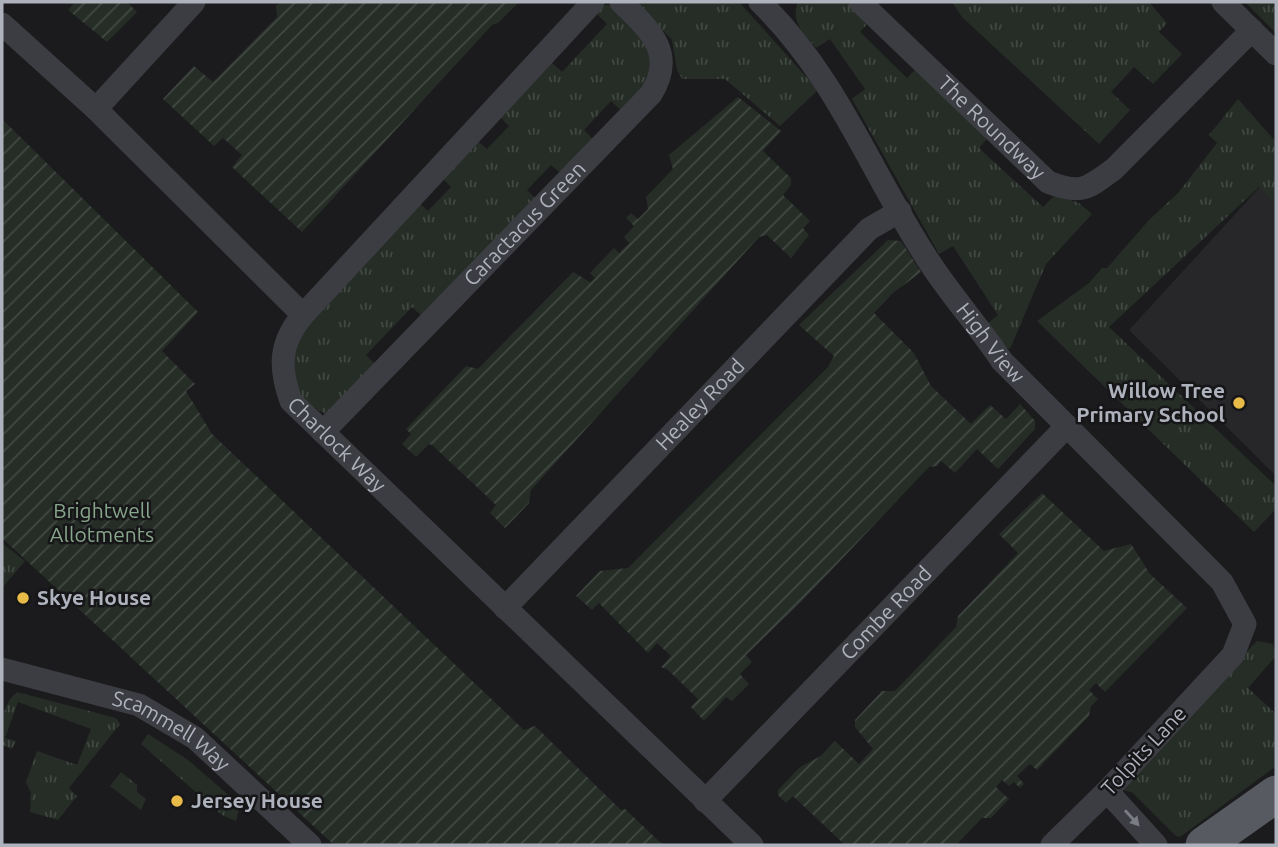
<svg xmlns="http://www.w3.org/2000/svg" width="1278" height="847" font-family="Ubuntu,sans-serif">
<defs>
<pattern id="grass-tufts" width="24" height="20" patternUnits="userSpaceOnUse" patternTransform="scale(1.75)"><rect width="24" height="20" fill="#252d26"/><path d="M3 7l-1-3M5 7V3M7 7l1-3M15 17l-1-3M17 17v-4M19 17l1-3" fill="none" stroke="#424944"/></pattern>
<pattern id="garden-furrows" width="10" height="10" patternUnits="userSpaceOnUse" patternTransform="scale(1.75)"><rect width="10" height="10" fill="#252d26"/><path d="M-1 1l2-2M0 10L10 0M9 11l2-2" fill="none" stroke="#424944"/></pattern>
</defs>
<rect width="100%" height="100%" fill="#1b1b1d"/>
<!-- built -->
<polygon fill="#27272a" points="1260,187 1276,205 1276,476 1129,330"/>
<!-- grass -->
<g fill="url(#grass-tufts)">
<polygon points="636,2 739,2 818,90 780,126 725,79 682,79 677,70 672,40"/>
<path d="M798,2H852L871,20L860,32L907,78L919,66L990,135L979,148L1043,207L1055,195L1079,203L1092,214L1046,264L1010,349L1005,347L987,324L998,315L953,246L939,254L852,99L865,89L830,39L816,48C804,34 790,22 798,2Z"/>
<polygon points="952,2 1149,2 1167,23 1159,32 1182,54 1153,84 1134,67 1111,92 1130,110 1099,144 962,17"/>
<polygon points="1245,2 1276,2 1276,33"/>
<path d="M602,5H614L647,34L653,74L623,112L611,101L584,130L596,142L563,175L551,165L527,190L538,201L425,319L412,307L366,355L379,368L326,414C289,395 293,379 286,342L417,201L428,211L451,187L440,176L476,140L487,149L509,126L499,116L550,61L562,72L607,24L595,12Z"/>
<polygon points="1238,99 1276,142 1276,205 1259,187 1109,327 1276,486 1276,509 1254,532 1037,321 1089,283 1102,268 1107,268 1149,220 1178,193 1217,143 1209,135"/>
<polygon points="2,543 25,561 2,588"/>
<polygon points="1257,641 1273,644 1276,656 1248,688 1276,714 1276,766 1180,837 1176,836 1133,793 1124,790 1125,778"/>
<path d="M17,692L116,718L120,724L69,788L77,796L58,820L30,812L31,793L26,782L37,751L77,765L91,729L18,702L5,738L16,741L12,749L3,745L2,749C2,727 0,706 17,692Z"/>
<polygon points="148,734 188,760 240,805 236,821 222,815 141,744"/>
<polygon points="121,772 137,785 137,792 146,799 141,810 110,786"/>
</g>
<!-- garden -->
<g fill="url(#garden-furrows)">
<polygon points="75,2 127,2 137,12 107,42 68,10"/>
<polygon points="281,2 519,2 498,23 492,25 302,232 232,167 242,155 223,138 214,146 163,99 194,66 213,82 277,17 276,6"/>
<polygon points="738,97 781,131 763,151 791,178 791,185 783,195 810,221 803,228 809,235 791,258 767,235 759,237 531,490 529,503 505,528 490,513 496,505 432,445 429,444 416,457 402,444 411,434 406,429 466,366 478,369 573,272 590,282 595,278 590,273 614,248 619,253 629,243 624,237 634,226 626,218 631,213 638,219 648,209 646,197 673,169 669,155"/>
<polygon points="2,119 198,312 162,351 195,384 186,391 212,434 524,730 535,726 621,810 625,809 663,845 334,845 2,538"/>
<polygon points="888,240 901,241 921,272 893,293 874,313 914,353 931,386 971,424 990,405 1006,419 1020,404 1035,421 1035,429 998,469 977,449 955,473 941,461 937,466 929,467 802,601 746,655 752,662 740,674 749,684 732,701 726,697 704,721 691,707 698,699 668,670 661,667 671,656 657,643 648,653 599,603 592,610 576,596 600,571 628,568 828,367 834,356 799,325"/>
<polygon points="1042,493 1104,551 1131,544 1150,574 1187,608 1105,692 1096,683 1089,690 1098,699 1091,706 1089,716 1037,770 1030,764 1017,776 1024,784 1020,788 1014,782 1009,786 1002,780 996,787 1009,799 991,818 982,818 956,845 845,845 793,796 786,803 778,795 778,790 800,767 821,756 835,741 859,764 873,749 855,727 855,720 882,691 895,691 956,627 958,616 1018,553 999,534"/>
</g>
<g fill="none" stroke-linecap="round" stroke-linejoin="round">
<!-- minor -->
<g stroke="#3c3d42" stroke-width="23">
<path id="s1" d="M760,2C840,80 872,177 932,266C954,299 980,328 1002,361L1222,582L1245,624L1233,655L1107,791L1052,845"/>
<path id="s2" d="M860,2L1048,182C1081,195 1087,189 1114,169L1252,30"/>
<polyline points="1223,2 1276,54"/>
<path id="s3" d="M2,24L96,109L303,315C279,343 279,368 291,401L752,845"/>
<polyline points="96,109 194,2"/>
<polyline points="303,315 593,2"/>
<path id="s4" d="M323,432L651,94C677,53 649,29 621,2"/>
<path id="s5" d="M505,608L869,229L900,211"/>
<path id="s6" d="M2,669L139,705L195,738L310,845"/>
<polyline points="1107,791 1156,845"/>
<path id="s7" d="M705,801L1067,426"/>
</g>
<!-- primary -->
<polyline stroke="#585a61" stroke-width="37" points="1204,845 1276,794"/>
</g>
<!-- one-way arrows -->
<defs><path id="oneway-solid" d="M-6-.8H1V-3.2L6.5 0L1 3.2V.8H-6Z" transform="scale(1.75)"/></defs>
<use fill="#7b7d85" href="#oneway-solid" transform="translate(1132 818) rotate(48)"/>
<!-- markers -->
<g fill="#e8ba48" stroke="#161618" stroke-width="2.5">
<circle cx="1239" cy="403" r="7"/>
<circle cx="23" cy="598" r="7"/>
<circle cx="177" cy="801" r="7"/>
</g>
<g text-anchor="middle" stroke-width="5" stroke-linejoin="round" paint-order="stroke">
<!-- street labels -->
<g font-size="21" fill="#aeb2bc" stroke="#161618">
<text dy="7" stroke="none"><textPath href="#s2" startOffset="182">The Roundway</textPath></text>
<text dy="7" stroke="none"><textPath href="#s4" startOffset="290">Caractacus Green</textPath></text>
<text dy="7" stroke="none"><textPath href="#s1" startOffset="413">High View</textPath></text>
<text dy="7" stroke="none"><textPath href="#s5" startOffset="282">Healey Road</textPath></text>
<text dy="7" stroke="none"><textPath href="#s3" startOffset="574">Charlock Way</textPath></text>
<text dy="7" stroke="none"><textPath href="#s7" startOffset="261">Combe Road</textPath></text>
<text dy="7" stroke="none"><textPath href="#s6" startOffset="182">Scammell Way</textPath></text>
<text transform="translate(1144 751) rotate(-47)" y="7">Tolpits Lane</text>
</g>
<!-- poi labels -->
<g font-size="21" font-weight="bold" fill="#aeb2bc" stroke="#161618" text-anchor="start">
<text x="1225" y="398" text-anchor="end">Willow Tree<tspan x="1225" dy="24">Primary School</tspan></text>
<text x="37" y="605">Skye House</text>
<text x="191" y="808">Jersey House</text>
</g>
<!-- park labels -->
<g font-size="21" fill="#87a58a" stroke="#161618">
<text x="102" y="518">Brightwell<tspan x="102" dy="24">Allotments</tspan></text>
</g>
</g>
<!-- border -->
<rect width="1278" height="847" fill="none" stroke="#aeb2bc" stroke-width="7"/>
</svg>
